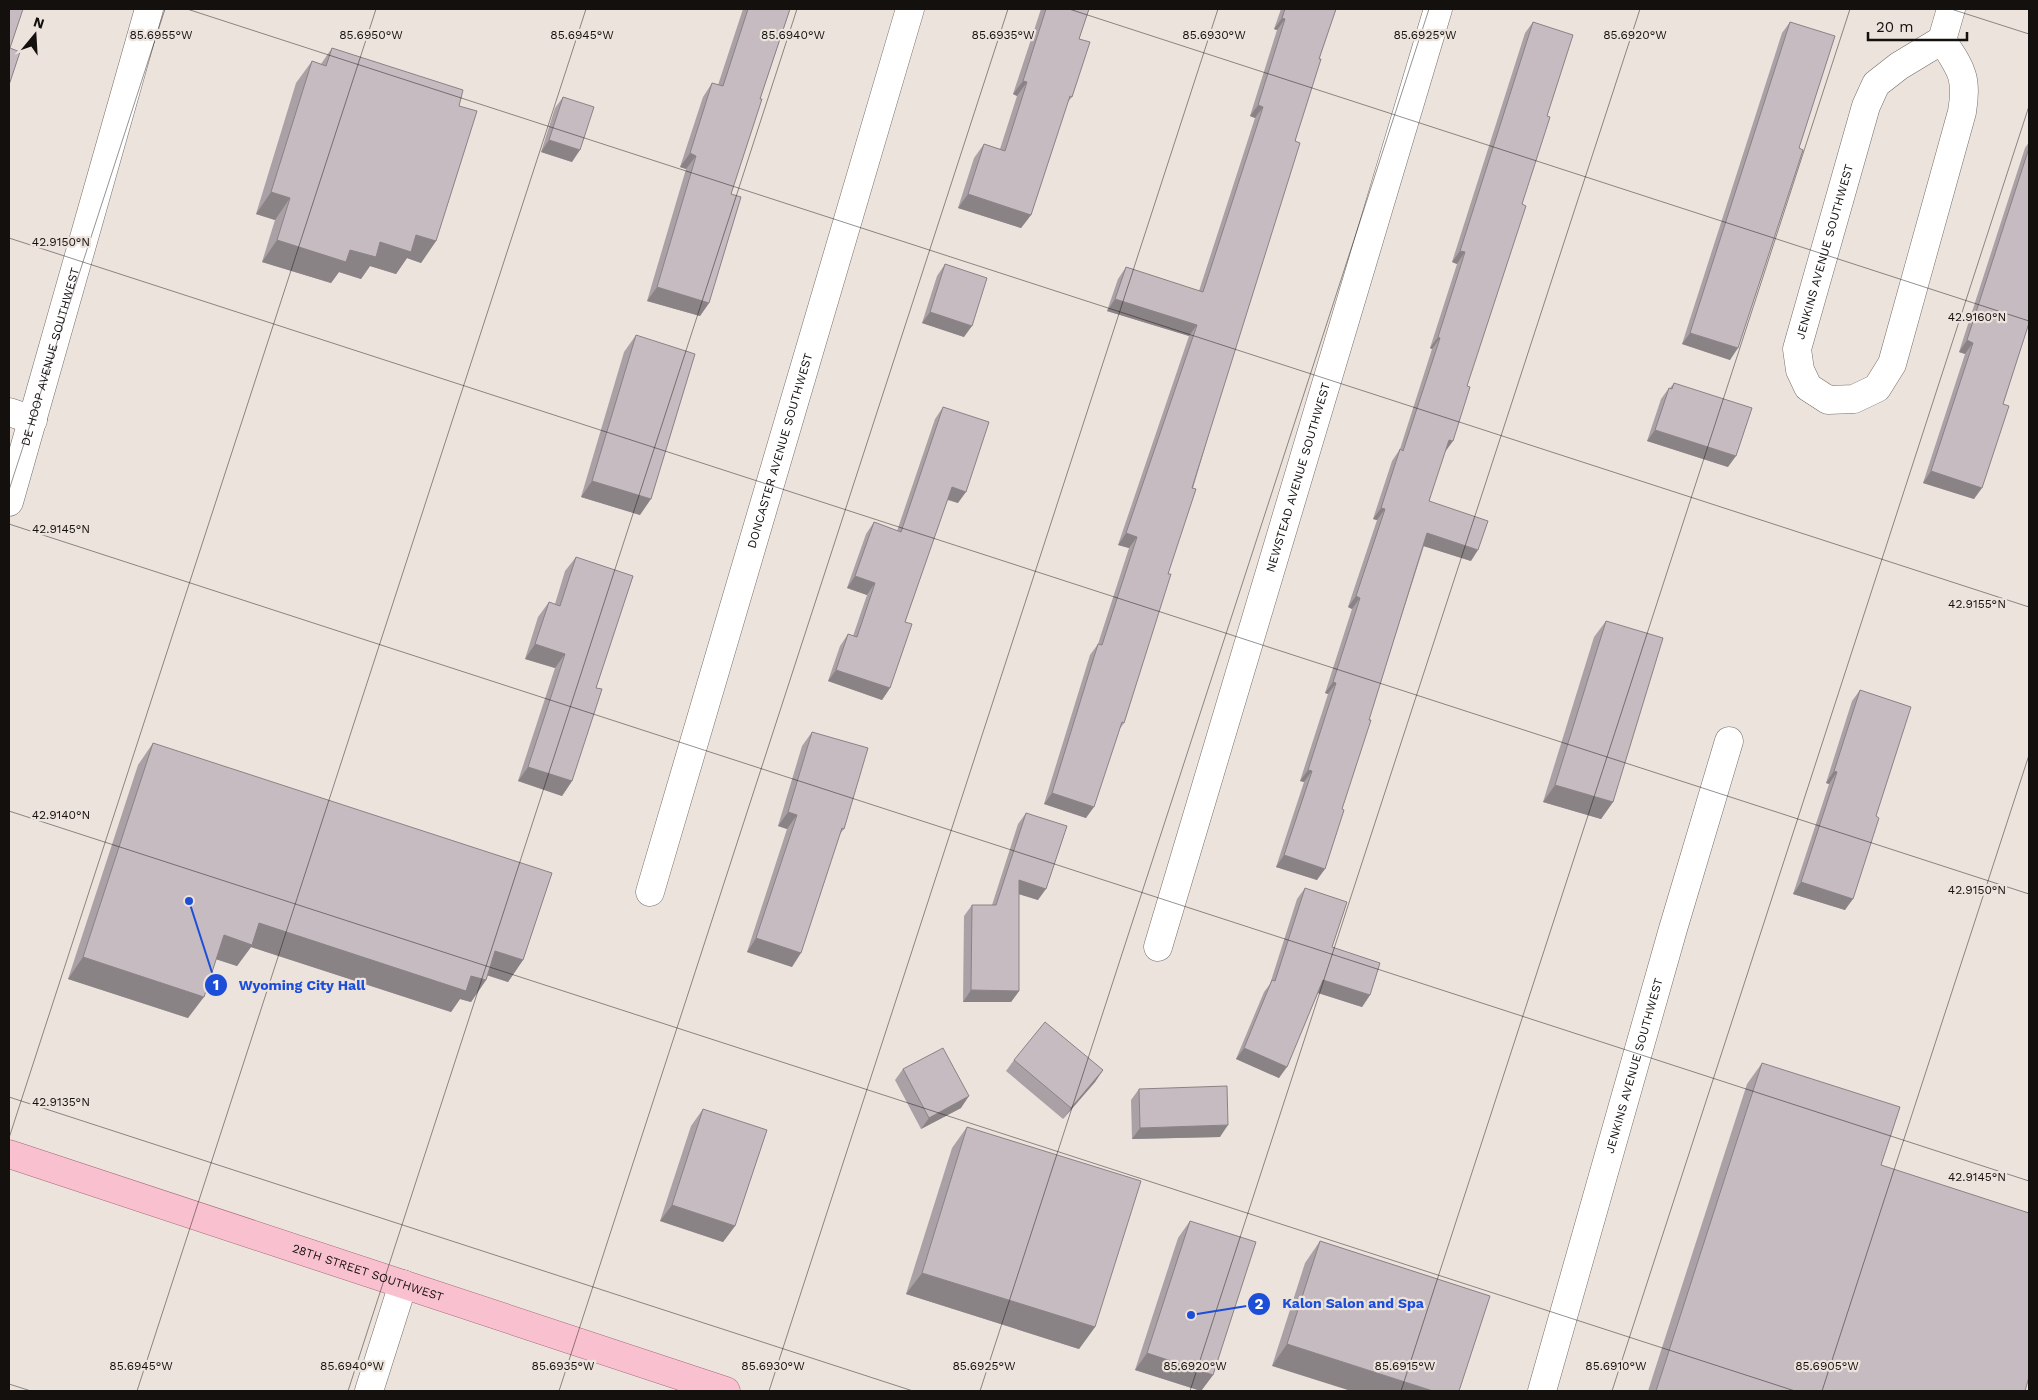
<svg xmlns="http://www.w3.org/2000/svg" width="2038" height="1400" font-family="'Work Sans',sans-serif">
<rect width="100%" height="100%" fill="#ede3dd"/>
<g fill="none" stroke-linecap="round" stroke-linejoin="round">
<defs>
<g id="minor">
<path id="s1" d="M1942,40C1961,69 1968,77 1962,112L1892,364L1877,388L1854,399L1828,400L1808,387L1800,370L1797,349L1866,106L1876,84L1899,66L1942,40L1951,9"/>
<polyline points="9,412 33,420"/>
<path id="s2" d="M9,502L149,9"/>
<path id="s3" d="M650,892L910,9"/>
<path id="s4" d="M1158,947L1438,9"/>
<polyline points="369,1391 403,1284"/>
<path id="s5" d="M1542,1391L1673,929L1729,741"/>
</g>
<g id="major">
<path id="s6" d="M9,1154L726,1391"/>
</g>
</defs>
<!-- minor casing -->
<use href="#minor" stroke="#766d68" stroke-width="29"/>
<!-- major casing -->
<use href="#major" stroke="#a66878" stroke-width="29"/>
<!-- minor -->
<use href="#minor" stroke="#fff" stroke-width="28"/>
<!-- major -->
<use href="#major" stroke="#f9c1d0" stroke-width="28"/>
</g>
<!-- wall -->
<g fill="#a9a1a5">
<polygon points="743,9 790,9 760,99 731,194 709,303 700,316 647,301 686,169 680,167 703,97 712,83 718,85"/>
<polygon points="1041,9 1089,9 1079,39 1072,97 1067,103 1031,215 1021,228 958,208 974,158 984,144 1000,149 1017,96 1013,94"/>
<polygon points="1281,9 1336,9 1319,59 1295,141 1124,723 1119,730 1086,818 1044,804 1090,655 1098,644 1129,548 1118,545 1189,336 1107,311 1118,279 1126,267 1199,291 1255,118 1250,116 1277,30 1274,29"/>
<polygon points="1533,22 1547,116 1522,204 1429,501 1471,561 1424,546 1317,880 1276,867 1304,782 1300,781 1328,694 1325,693 1352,609 1348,607 1377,520 1373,519 1392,461 1400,449 1432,349 1430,348 1457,264 1452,262 1525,33"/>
<polygon points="1790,22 1730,360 1682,344 1782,33"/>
<polygon points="332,48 459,106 436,241 421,263 407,258 396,274 370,266 361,279 339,272 331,283 262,262 275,220 256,214 296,83 312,61 321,64"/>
<polygon points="563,97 572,162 541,152 555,108"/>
<polygon points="2029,142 2029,323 2003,404 1974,499 1923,483 1965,354 1959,352 2025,148"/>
<polygon points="945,264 964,337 922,323 937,276"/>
<polygon points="636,335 640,515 581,497 624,352"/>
<polygon points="1674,383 1728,467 1647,441 1661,399 1669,388 1670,388"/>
<polygon points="943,407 958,503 947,500 905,622 890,688 882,700 828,681 840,646 848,634 853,636 867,595 847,588 866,534 874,522 897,531 935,419"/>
<polygon points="576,557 596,688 572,781 562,796 518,781 555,668 525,659 538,617 549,602 555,604 565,571"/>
<polygon points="1606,621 1613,802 1601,819 1543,802 1594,637"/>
<polygon points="1860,690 1876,816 1845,910 1793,894 1829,784 1826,783 1852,701"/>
<polygon points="812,732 844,829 840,834 792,967 747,952 787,829 778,826 802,746"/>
<polygon points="153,743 523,960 508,982 487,975 486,980 471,1002 460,999 451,1012 251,947 237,966 216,959 188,1018 68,979 138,765"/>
<polygon points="1026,813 1038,900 1019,894 1019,991 1011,1002 963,1002 964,916 972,905 992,905 1018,824"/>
<polygon points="1305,888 1332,947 1370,995 1362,1007 1318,993 1279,1078 1236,1059 1264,992 1270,984 1297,899"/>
<polygon points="1014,1060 1103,1070 1095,1082 1063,1119 1006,1071"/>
<polygon points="1762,1063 1881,1165 2025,1391 1648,1391 1747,1084"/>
<polygon points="903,1069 961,1108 921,1129 895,1080"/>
<polygon points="1139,1089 1220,1137 1132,1139 1131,1100"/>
<polygon points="703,1109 735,1226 723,1242 660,1221 691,1126"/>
<polygon points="967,1127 1095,1327 1079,1349 906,1294 952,1148"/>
<polygon points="1190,1221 1213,1375 1201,1391 1135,1370 1178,1238"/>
<polygon points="1320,1241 1490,1296 1272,1366 1305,1263"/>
</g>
<!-- shaded-wall -->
<g fill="#8a8386">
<polygon points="1282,18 1285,19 1277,30 1274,29"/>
<polygon points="1023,81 1027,82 1017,96 1013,94"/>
<polygon points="1258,105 1263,107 1255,118 1250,116"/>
<polygon points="549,140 580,150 572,162 541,152"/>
<polygon points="690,153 696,156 686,169 680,167"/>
<polygon points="271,192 290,198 275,220 256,214"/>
<polygon points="968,194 1031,215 1021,228 958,208"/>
<polygon points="416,235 436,241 421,263 407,258 396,274 370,266 361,279 339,272 331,283 262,262 277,240 350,250 380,242"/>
<polygon points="1460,251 1465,252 1457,264 1452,262"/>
<polygon points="657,287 709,303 700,316 647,301"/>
<polygon points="1115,299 1197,325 1189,336 1107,311"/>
<polygon points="930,312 972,326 964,337 922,323"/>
<polygon points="1690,333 1738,348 1730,360 1682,344"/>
<polygon points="1438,337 1440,338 1432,349 1430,348"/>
<polygon points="1967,340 1973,343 1965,354 1959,352"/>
<polygon points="1655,430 1736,456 1728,467 1647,441"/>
<polygon points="1449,440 1453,441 1445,452"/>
<polygon points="1931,471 1982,488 1974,499 1923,483"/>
<polygon points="592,481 651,499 640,515 581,497"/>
<polygon points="952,487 966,492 958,503 944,498"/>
<polygon points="1381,508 1385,509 1377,520 1373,519"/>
<polygon points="1126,533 1137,537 1129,548 1118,545"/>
<polygon points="1427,533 1478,550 1471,561 1420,545"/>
<polygon points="855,576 875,583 867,595 847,588"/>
<polygon points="1356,596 1360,598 1352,609 1348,607"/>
<polygon points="535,644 565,654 555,668 525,659"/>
<polygon points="836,670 890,688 882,700 828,681"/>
<polygon points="1333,682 1336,683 1328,694 1325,693"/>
<polygon points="528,767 572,781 562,796 518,781"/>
<polygon points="1308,770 1312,771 1304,782 1300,781"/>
<polygon points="1834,771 1837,772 1829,784 1826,783"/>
<polygon points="1555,785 1613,802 1601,819 1543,802"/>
<polygon points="1052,793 1094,807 1086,818 1044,804"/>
<polygon points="788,812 797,815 787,829 778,826"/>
<polygon points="1284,855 1325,869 1317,880 1276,867"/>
<polygon points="1019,880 1046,889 1038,900 1012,892"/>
<polygon points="1801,882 1853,899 1845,910 1793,894"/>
<polygon points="259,923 471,976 486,980 471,1002 460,999 451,1012 251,947 237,966 209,957 224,935"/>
<polygon points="756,938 801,953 792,967 747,952"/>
<polygon points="495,951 523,960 508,982 480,973"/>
<polygon points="83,957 204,997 188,1018 68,979"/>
<polygon points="1323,980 1370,995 1362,1007 1315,992"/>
<polygon points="971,990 1019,991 1011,1002 963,1002"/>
<polygon points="1244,1048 1287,1067 1279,1078 1236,1059"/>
<polygon points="1103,1070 1095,1082 1063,1119 1071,1108"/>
<polygon points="969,1096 961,1108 921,1129 929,1118"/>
<polygon points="1228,1125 1220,1137 1132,1139 1140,1128"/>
<polygon points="672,1205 735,1226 723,1242 660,1221"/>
<polygon points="922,1273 1095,1327 1079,1349 906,1294"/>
<polygon points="1287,1344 1433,1391 1351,1391 1272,1366"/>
<polygon points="1147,1353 1213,1375 1201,1391 1135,1370"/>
</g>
<!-- building -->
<g fill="#c5bbc0" stroke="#8a8386">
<polygon points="9,9 23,9 10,48 20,52 9,85"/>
<polygon points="748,9 790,9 760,99 762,99 731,194 741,197 709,303 657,287 696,156 690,153 712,83 723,86"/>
<polygon points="1046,9 1089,9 1079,39 1090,42 1072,97 1070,96 1031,215 968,194 984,144 1005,151 1027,82 1023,81"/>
<polygon points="1285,9 1336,9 1319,59 1321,59 1295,141 1300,143 1192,488 1196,489 1168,574 1171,574 1124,723 1122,722 1094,807 1052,793 1098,644 1102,645 1137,537 1126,533 1197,325 1115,299 1126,267 1203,292 1263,107 1258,105 1285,19 1282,18"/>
<polygon points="1533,22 1573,35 1547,116 1550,117 1522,204 1526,206 1467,386 1470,387 1453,441 1449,440 1429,501 1488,521 1478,550 1427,533 1369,720 1371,720 1342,809 1344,810 1325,869 1284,855 1312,771 1308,770 1336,683 1333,682 1360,598 1356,596 1385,509 1381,508 1400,449 1403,451 1440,338 1438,337 1465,252 1460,251"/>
<polygon points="1790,22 1835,36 1799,148 1803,150 1738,348 1690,333"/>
<polygon points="332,48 463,90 459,106 477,111 436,241 416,235 411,252 380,242 376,257 350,250 346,262 277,240 290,198 271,192 312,61 326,66"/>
<polygon points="563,97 594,107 580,150 549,140"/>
<polygon points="2029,148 2029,323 2003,404 2009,406 1982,488 1931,471 1973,343 1967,340"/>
<polygon points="945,264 987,278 972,326 930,312"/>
<polygon points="636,335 695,354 651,499 592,481"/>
<polygon points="1674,383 1752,408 1736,456 1655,430 1669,388 1672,389"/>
<polygon points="943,407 989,422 966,492 952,487 905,622 912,624 890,688 836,670 848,634 857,637 875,583 855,576 874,522 901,532"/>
<polygon points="576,557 633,576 596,688 602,689 572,781 528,767 565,654 535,644 549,602 560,606"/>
<polygon points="1606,621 1663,638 1613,802 1555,785"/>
<polygon points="1860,690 1911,707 1876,816 1879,818 1853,899 1801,882 1837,772 1834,771"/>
<polygon points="812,732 868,748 844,829 842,828 801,953 756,938 797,815 788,812"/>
<polygon points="153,743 552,873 523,960 495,951 486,980 471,976 466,991 259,923 252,945 224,935 204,997 83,957"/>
<polygon points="1026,813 1067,826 1046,889 1019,880 1019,991 971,990 972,905 996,905"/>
<polygon points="1305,888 1347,902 1332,947 1380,963 1370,995 1323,980 1287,1067 1244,1048 1272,980 1275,981"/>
<polygon points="1045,1022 1103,1070 1071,1108 1014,1060"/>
<polygon points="943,1048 969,1096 929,1118 903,1069"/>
<polygon points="1762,1063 1900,1107 1881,1165 2029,1213 2029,1377 2025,1391 1656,1391"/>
<polygon points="1227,1086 1228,1125 1140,1128 1139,1089"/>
<polygon points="703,1109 767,1130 735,1226 672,1205"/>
<polygon points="967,1127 1141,1181 1095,1327 922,1273"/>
<polygon points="1190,1221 1256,1242 1213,1375 1147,1353"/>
<polygon points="1320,1241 1490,1296 1459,1391 1433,1391 1287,1344"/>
</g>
<!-- ticks -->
<path fill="none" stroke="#13100e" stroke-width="1" stroke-opacity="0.45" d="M187,9L2029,607M1069,9L2029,321M1951,9L2029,34M9,238L2029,894M9,490L165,9M9,524L2029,1181M9,811L1795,1391M9,1097L913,1391M9,1138L376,9M9,1384L31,1391M137,1391L586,9M348,1391L797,9M559,1391L1008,9M769,1391L1218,9M980,1391L1429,9M1190,1391L1640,9M1401,1391L1850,9M1612,1391L2029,106M1822,1391L2029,755"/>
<g text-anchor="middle" stroke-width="4.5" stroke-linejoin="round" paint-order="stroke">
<!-- street labels -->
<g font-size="12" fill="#13100e" stroke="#ede3dd">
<text dy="4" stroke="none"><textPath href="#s1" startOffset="584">JENKINS AVENUE SOUTHWEST</textPath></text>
<text dy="4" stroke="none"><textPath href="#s2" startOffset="151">DE HOOP AVENUE SOUTHWEST</textPath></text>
<text dy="4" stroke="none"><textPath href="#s3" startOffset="460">DONCASTER AVENUE SOUTHWEST</textPath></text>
<text dy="4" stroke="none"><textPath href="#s4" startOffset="490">NEWSTEAD AVENUE SOUTHWEST</textPath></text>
<text dy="4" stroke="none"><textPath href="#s5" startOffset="338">JENKINS AVENUE SOUTHWEST</textPath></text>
<text dy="4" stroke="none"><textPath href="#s6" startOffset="378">28TH STREET SOUTHWEST</textPath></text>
</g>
</g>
<g font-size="12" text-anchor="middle" fill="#13100e" stroke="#ede3dd" stroke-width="4.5" stroke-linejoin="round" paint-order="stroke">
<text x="161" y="39">85.6955°W</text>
<text x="371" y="39">85.6950°W</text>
<text x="582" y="39">85.6945°W</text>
<text x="793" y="39">85.6940°W</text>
<text x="1003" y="39">85.6935°W</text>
<text x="1214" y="39">85.6930°W</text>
<text x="1425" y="39">85.6925°W</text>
<text x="1635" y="39">85.6920°W</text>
<text x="61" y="246">42.9150°N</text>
<text x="1977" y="321">42.9160°N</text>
<text x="61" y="533">42.9145°N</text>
<text x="1977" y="608">42.9155°N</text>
<text x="61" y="819">42.9140°N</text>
<text x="1977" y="894">42.9150°N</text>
<text x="61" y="1106">42.9135°N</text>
<text x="1977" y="1181">42.9145°N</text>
<text x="141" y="1370">85.6945°W</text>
<text x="352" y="1370">85.6940°W</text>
<text x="563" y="1370">85.6935°W</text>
<text x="773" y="1370">85.6930°W</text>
<text x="984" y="1370">85.6925°W</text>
<text x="1195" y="1370">85.6920°W</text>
<text x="1405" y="1370">85.6915°W</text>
<text x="1616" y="1370">85.6910°W</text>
<text x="1827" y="1370">85.6905°W</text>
</g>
<!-- callouts -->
<path fill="none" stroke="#1d4ed8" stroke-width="2" d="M189 901L216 985M1191 1315L1259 1304"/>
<g fill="#1d4ed8" stroke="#ede3dd" stroke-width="2">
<circle cx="189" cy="901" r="5"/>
<circle cx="1191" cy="1315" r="5"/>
<circle cx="216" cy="985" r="12"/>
<circle cx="1259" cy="1304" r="12"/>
</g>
<g font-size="15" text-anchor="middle" font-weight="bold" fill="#fff">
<text x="216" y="990">1</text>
<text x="1259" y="1309">2</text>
</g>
<g font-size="14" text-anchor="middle" font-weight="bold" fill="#1d4ed8" stroke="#ede3dd" stroke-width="4.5" stroke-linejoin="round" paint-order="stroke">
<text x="302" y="990">Wyoming City Hall</text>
<text x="1353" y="1308">Kalon Salon and Spa</text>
</g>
<!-- border -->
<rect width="2038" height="1400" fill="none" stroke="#13100e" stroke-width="20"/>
<!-- north arrow -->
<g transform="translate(35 35) rotate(18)" stroke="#ede3dd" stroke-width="4" paint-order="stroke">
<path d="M0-4L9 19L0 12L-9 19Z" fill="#13100e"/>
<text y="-8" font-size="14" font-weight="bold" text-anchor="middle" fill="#13100e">N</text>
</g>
<!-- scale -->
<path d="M1868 32v8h99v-8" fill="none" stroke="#13100e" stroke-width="2.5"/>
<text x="1876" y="32" font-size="15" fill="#13100e" stroke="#ede3dd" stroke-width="4" paint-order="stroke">20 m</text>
</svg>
